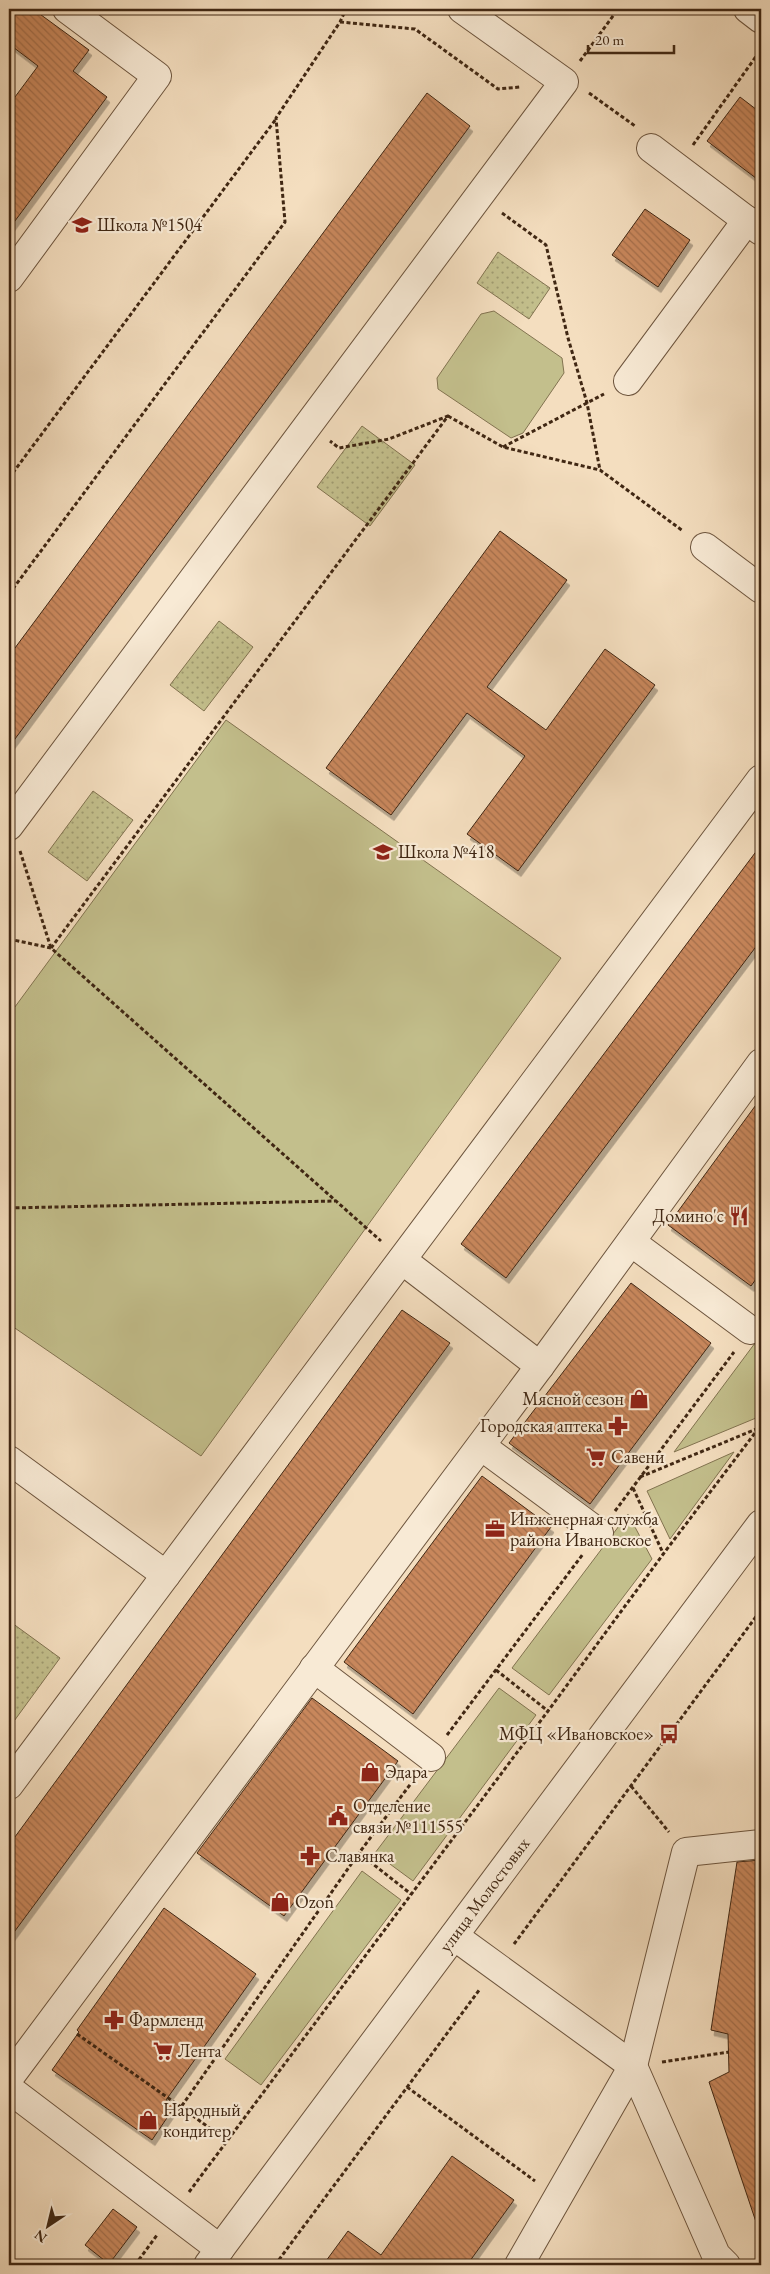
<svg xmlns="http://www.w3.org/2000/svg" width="770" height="2274" font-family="'EB Garamond',serif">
<defs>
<pattern id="park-dots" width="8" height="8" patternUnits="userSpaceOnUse" patternTransform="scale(1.25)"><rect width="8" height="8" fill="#c3bf8c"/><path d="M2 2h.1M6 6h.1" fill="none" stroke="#a09b71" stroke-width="1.8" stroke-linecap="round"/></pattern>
<pattern id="building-back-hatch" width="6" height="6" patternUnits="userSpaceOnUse" patternTransform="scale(1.25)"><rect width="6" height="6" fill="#c8875c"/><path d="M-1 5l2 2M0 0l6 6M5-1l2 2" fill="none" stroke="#a46e4b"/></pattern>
<filter id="shadow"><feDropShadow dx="3" dy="5.5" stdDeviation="0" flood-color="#0004"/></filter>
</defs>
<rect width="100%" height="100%" fill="#f4debf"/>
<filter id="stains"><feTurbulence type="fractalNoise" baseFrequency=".004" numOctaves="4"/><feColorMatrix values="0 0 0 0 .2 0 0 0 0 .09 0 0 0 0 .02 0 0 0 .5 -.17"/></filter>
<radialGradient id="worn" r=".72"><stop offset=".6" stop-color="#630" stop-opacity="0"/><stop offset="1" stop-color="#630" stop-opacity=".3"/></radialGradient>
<!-- green -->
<g fill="#c3bf8c" stroke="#827350">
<polygon points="494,311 562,358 564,373 523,433 511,438 438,389 437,378 481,314"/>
<polygon points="226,720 561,958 201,1456 9,1324 9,1015"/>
<polygon points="761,1335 761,1412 756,1418 674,1452"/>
<polygon points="734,1452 670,1539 647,1491"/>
<polygon points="628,1514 652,1559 549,1695 512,1668"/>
<polygon points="499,1688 536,1715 413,1881 375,1853"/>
<polygon points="362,1871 401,1900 261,2085 225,2059"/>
</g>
<!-- park -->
<g fill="url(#park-dots)" stroke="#827350">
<polygon points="498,252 550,288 529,319 477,283"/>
<polygon points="362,426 415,465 370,526 317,487"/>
<polygon points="219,621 253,647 204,711 170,685"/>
<polygon points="93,791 133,820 87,881 48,852"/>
<polygon points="12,1623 60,1658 9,1728 9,1628"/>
</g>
<!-- building -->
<g fill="url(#building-back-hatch)" stroke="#402713" filter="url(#shadow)">
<polygon points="9,9 33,9 89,50 73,71 107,97 9,229 9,105 38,66 9,44"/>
<polygon points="427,93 470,126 9,747 9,656"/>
<polygon points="740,97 761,113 761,182 707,141"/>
<polygon points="645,209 690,240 658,287 612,255"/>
<polygon points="500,531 567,580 487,687 546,730 605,649 655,685 518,871 467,834 525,756 467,713 391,815 326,768"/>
<polygon points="761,845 761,940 506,1278 461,1244"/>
<polygon points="761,1098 761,1272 751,1286 668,1225"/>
<polygon points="631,1283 711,1343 590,1504 509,1443"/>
<polygon points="402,1310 450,1343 9,1939 9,1845"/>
<polygon points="482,1476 551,1527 413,1714 344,1662"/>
<polygon points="312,1698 398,1761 284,1916 197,1853"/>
<polygon points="761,1860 761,2224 757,2225 709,2082 729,2072 728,2034 711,2030 737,1862"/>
<polygon points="164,1908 256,1974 166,2100 175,2106 152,2140 52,2070 79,2032 77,2030"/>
<polygon points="452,2156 514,2200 467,2265 323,2265 348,2231 381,2255"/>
<polygon points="113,2209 137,2227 109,2264 85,2245"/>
</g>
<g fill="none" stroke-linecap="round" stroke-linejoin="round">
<defs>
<g id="minor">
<polyline points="748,9 761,19"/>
<polyline points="651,148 761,231"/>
<polyline points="9,278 157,76 67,9"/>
<polyline points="628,381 747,220"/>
<polyline points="705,547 761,589"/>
<polyline points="9,826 564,82 462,9"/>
<polyline points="631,1242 750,1330"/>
<polyline points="402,1260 540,1366"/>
<polyline points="481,1446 599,1533"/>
<polyline points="9,1460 166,1575"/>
<polyline points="314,1668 431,1757"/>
<polyline points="9,1785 761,779"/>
<polyline points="454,1936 633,2066 716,2255 726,2265"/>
<polyline points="9,2078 540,1366 761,1063"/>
<polyline points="9,2089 220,2249"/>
<path id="s1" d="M208,2265L761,1524"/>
<polyline points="519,2265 633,2066 686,1852 761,1844"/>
</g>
</defs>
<!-- minor casing -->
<use href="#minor" stroke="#6d553e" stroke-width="30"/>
<!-- path -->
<g stroke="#402713" stroke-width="3" stroke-dasharray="4 2.5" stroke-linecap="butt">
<polyline points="340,22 415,29 498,89 520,87"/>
<polyline points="580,61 618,9"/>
<polyline points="589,93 635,126"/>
<polyline points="693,145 757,55"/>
<polyline points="502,213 546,245 568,338 587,403 600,470"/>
<polyline points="448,416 503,447 600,470 683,531"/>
<polyline points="503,447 604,394"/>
<polyline points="9,478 276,119"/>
<polyline points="9,594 285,222 276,118 340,22 346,9"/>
<polyline points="20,851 51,948"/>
<polyline points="9,939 51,948 381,1241"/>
<polyline points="51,948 448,416 389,439 339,448 330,441"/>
<polyline points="9,1208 335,1201"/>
<polyline points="640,1477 759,1428"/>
<polyline points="633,1488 663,1553"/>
<polyline points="615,1511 734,1352"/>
<polyline points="496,1670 548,1711"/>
<polyline points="447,1735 583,1554"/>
<polyline points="631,1786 669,1832"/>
<polyline points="359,1853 411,1894"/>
<polyline points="514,1944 761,1610"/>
<polyline points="77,2034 181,2107"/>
<polyline points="662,2062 729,2052"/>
<polyline points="407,2087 535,2181"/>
<polyline points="227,2141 181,2107 359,1853 415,1778"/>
<polyline points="189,2192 548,1711 664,1553 761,1425"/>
<polyline points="135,2265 157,2235"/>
<polyline points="275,2265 480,1989"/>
</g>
<!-- minor -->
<use href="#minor" stroke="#f8ead5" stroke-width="28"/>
</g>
<!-- icons -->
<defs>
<symbol id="school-bare" viewBox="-9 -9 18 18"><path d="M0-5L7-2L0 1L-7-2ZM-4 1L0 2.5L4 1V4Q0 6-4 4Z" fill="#8f2418" stroke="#f8ead5" stroke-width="2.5" paint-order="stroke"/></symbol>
<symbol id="restaurant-bare" viewBox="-9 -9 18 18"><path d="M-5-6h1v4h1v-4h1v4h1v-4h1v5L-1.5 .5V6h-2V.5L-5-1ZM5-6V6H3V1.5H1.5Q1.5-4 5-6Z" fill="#8f2418" stroke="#f8ead5" stroke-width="2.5" paint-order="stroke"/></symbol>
<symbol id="shop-bare" viewBox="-9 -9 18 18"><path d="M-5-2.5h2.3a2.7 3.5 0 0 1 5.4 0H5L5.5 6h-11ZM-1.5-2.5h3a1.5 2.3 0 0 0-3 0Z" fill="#8f2418" stroke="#f8ead5" stroke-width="2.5" paint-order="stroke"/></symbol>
<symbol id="pharmacy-bare" viewBox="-9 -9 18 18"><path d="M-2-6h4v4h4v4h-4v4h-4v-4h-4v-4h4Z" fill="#8f2418" stroke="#f8ead5" stroke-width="2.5" paint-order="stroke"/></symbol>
<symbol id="supermarket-bare" viewBox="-9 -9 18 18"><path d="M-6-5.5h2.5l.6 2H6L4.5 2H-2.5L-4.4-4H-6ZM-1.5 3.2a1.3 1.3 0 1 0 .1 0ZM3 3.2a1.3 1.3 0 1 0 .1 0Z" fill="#8f2418" stroke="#f8ead5" stroke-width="2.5" paint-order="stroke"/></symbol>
<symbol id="office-bare" viewBox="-9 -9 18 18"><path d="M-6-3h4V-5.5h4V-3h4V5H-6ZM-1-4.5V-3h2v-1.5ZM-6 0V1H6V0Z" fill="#8f2418" stroke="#f8ead5" stroke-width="2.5" paint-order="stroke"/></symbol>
<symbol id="bus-bare" viewBox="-9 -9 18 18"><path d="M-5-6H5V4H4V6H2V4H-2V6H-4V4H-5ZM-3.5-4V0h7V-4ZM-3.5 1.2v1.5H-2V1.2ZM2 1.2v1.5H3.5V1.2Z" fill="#8f2418" stroke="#f8ead5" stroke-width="2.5" paint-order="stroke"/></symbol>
<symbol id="civic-bare" viewBox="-9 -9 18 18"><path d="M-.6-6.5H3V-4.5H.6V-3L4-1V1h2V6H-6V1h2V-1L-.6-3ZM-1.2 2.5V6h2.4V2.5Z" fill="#8f2418" stroke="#f8ead5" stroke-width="2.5" paint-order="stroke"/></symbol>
</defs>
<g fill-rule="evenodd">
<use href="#school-bare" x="68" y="211" width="28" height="28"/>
<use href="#school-bare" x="369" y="838" width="28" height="28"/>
<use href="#restaurant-bare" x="725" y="1202" width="28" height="28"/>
<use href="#shop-bare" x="625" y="1385" width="28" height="28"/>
<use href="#pharmacy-bare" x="604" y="1412" width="28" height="28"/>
<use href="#supermarket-bare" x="582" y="1443" width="28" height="28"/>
<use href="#office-bare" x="481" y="1515" width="28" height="28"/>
<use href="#bus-bare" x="655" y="1720" width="28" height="28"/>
<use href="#shop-bare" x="356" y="1758" width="28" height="28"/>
<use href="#civic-bare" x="324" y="1802" width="28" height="28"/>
<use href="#pharmacy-bare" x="296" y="1842" width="28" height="28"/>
<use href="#shop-bare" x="266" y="1888" width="28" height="28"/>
<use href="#pharmacy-bare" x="100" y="2006" width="28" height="28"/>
<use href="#supermarket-bare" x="149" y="2037" width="28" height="28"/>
<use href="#shop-bare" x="134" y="2106" width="28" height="28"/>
</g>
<g text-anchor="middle" stroke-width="4.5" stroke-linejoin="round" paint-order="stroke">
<!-- poi labels -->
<g font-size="18" fill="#402713" stroke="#f8ead5" text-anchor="start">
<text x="97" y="231">Школа №1504</text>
<text x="398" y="858">Школа №418</text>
<text x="724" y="1222" text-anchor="end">Домино'c</text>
<text x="624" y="1405" text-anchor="end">Мясной сезон</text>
<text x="603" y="1432" text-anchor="end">Городская аптека</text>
<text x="611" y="1463">Савени</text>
<text x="510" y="1525">Инженерная служба<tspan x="510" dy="21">района Ивановское</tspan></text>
<text x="654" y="1740" text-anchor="end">МФЦ «Ивановское»</text>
<text x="385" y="1778">Эдара</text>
<text x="353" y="1812">Отделение<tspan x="353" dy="21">связи №111555</tspan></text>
<text x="325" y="1862">Славянка</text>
<text x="295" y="1908">Ozon</text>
<text x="129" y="2026">Фармленд</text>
<text x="178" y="2057">Лента</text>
<text x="163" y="2116">Народный<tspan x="163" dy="21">кондитер</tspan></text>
</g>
<!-- street labels -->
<g font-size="18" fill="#402713" stroke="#f8ead5">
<text dy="6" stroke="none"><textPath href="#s1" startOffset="462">улица Молостовых</textPath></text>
</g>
</g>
<!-- margin -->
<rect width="770" height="2274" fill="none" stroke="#f4debf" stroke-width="30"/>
<rect x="10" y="10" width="750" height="2254" fill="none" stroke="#402713" stroke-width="2.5"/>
<rect x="15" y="15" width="740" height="2244" fill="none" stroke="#402713"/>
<!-- north arrow -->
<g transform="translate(48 2226) rotate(215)" stroke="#f8ead5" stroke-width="4" paint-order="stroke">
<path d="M0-4L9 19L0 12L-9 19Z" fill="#402713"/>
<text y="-8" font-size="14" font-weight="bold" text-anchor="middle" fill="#402713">N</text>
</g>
<!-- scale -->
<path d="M588 45v8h86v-8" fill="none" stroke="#402713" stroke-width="2.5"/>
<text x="595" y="45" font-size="15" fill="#402713" stroke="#f8ead5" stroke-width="4" paint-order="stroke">20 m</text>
<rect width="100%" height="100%" filter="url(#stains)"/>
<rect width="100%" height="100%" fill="url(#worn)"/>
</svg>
